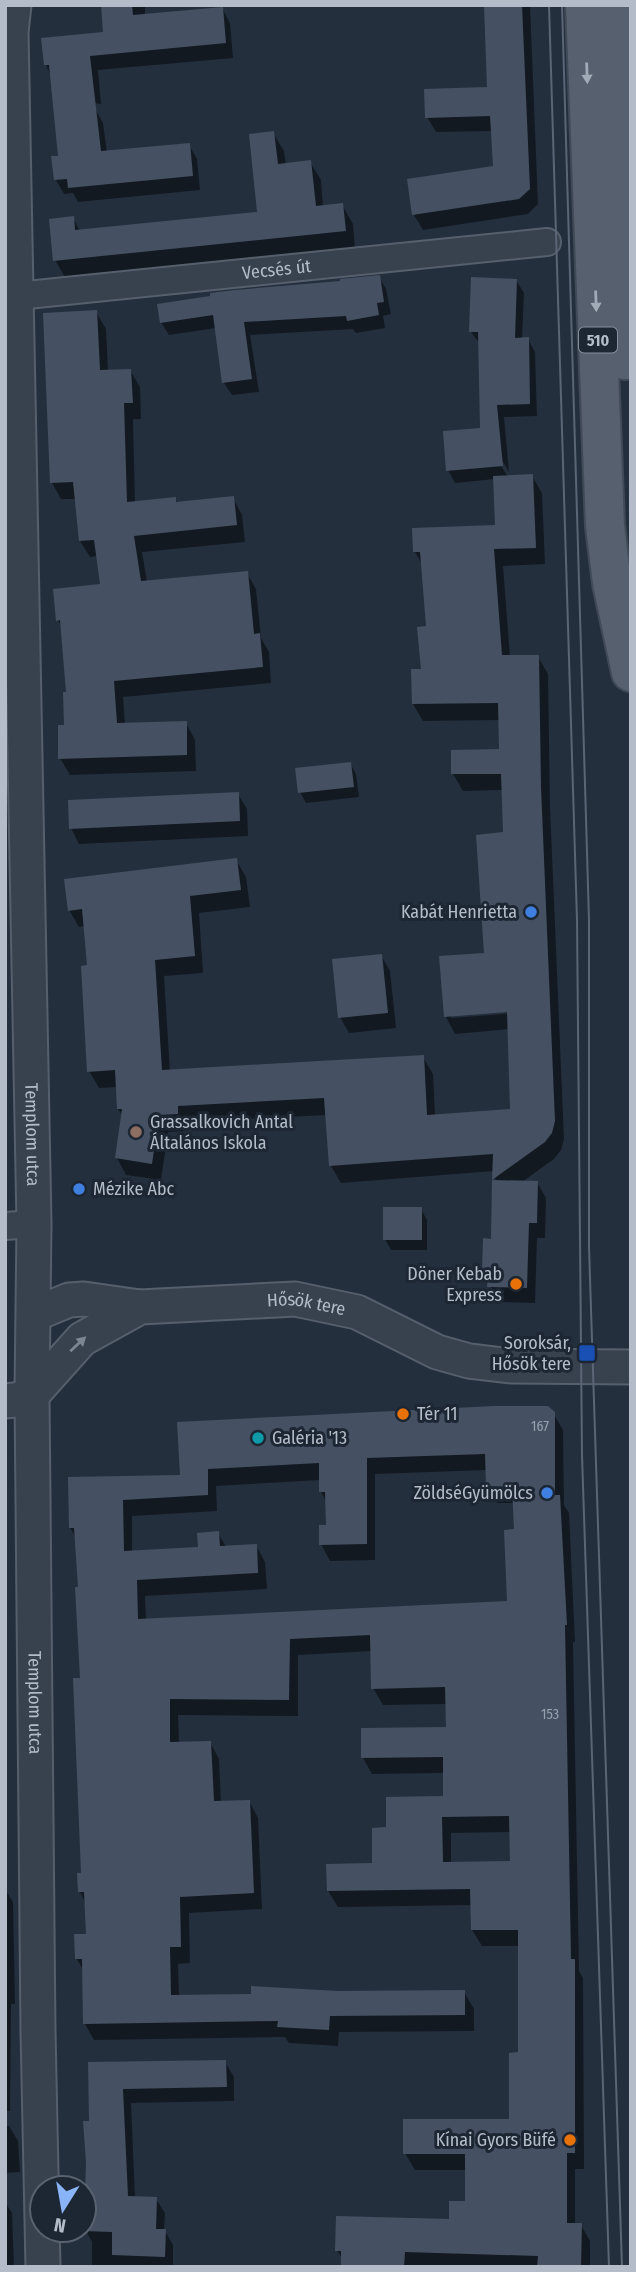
<svg xmlns="http://www.w3.org/2000/svg" width="636" height="2272" font-family="'Fira Sans Condensed',sans-serif">
<rect width="100%" height="100%" fill="#242f3e"/>
<!-- shadow -->
<g fill="#0007" fill-rule="evenodd">
<polygon points="102,5 145,5 145,15 222,8 230,23 233,58 98,70 101,104 61,99 46,65 105,34"/>
<polygon points="420,5 530,5 538,204 528,214 423,230 414,215 495,168 493,131 436,132 427,117 488,89 486,7 421,7"/>
<polygon points="95,109 103,123 107,153 189,145 197,159 200,190 78,202 73,193 64,194 56,180 60,157"/>
<polygon points="273,133 284,151 286,165 310,162 321,180 323,207 342,205 353,224 355,250 66,279 55,260 73,218 80,231 259,213"/>
<polygon points="379,277 386,289 391,314 383,316 385,328 356,333 353,329 250,335 259,392 232,395 224,383 216,328 169,335 161,322"/>
<path d="M516,280L524,293L522,339H528L535,352L537,416L504,417L509,472L500,457L497,459L508,477L532,476L542,493L545,564L503,566L510,657H538L548,674L550,806L564,1139L561,1150L554,1159L522,1182H537L546,1198L545,1238H537L535,1303L498,1302L484,1273L493,1240L496,1182L494,1171L341,1183L331,1166L327,1115L186,1122L187,1131L168,1132L161,1180L126,1175L117,1158L123,1116L118,1109L117,1087L99,1088L89,1071L88,966L85,926L79,927L69,910L236,860L246,877L250,907L199,913L203,973L164,976L170,1071L423,1057L433,1074L435,1116L512,1110L510,1029L455,1034L446,1017L486,954L505,834L503,790L463,791L453,774L500,751V720L423,721L413,704V671L423,670L428,628L423,566L415,552L497,526L495,479L455,483L448,470L482,430L480,344L471,332ZM516,1010V1013L451,1018V1015Z"/>
<polygon points="96,312 106,329 108,371 130,370 140,387 141,419 133,419 135,503 175,499 178,504 233,498 242,515 245,542 142,552 147,582 247,573 256,589 261,638 269,652 271,683 123,697 125,725 186,723 195,740 196,771 70,775 60,758 66,726 68,693 62,627 58,620 102,586 98,556 90,557 80,541 76,499 61,499 52,483"/>
<polygon points="350,763 356,774 359,797 306,803 300,792"/>
<polygon points="238,794 247,809 248,836 79,844 71,828"/>
<polygon points="381,955 390,971 396,1028 349,1033 340,1017"/>
<polygon points="421,1209 427,1220 427,1250 391,1250 385,1239"/>
<path d="M553,1413L563,1430L564,1505L569,1513L575,1642H573L579,1971L583,1978L584,2169H575V2224L581,2225L590,2241V2267H343V2260L337,2250L450,2221L467,2203V2170H415L405,2153L511,2121L520,2054V1946H482L472,1930V1905L338,1907L328,1891L374,1865L388,1829L444,1797V1773L372,1774L363,1758V1730L448,1728V1704L383,1705L373,1688L372,1651L298,1655V1716L178,1715L179,1744L210,1742L219,1759L221,1803L249,1801L258,1818L262,1909L189,1913L190,1963L178,1964L179,1996L464,1992L474,2009V2031L339,2032L338,2046L289,2043L285,2037L94,2040L85,2024L84,1971L76,1958L88,1936L86,1904L80,1892L83,1875L80,1588L77,1539L70,1528V1478L182,1477L178,1423ZM487,1470V1486L497,1503H514L516,1531L509,1603L146,1620L145,1596L267,1589L265,1562L256,1545L226,1547L218,1533L200,1549L132,1553V1516L217,1511L216,1486L320,1480L321,1492L327,1503L328,1527L321,1544L330,1561L375,1560V1474ZM511,1832V1862L451,1863V1833Z"/>
<polygon points="5,1637 7,1665 5,1666"/>
<polygon points="5,1838 7,1841 6,1868 5,1868"/>
<polygon points="5,1889 13,1902 15,2004 11,2004 10,2111 5,2111"/>
<polygon points="225,2062 234,2077 234,2101 131,2103 135,2198 156,2199 165,2213 164,2229 173,2245 173,2267 92,2267 92,2242 86,2231 91,2122 90,2064"/>
<polygon points="5,2126 9,2126 18,2141 20,2172 5,2173"/>
<polygon points="5,2202 12,2213 14,2267 5,2267"/>
</g>
<!-- building -->
<g fill="#455162" fill-rule="evenodd">
<polygon points="101,5 132,5 133,15 223,7 226,43 90,56 101,151 190,143 193,176 68,188 67,179 54,180 51,156 58,156 49,65 44,65 41,38 103,32"/>
<polygon points="484,5 522,5 530,189 519,199 412,215 407,179 493,166 490,116 425,118 424,89 487,87"/>
<polygon points="274,131 278,164 311,160 316,206 343,203 346,231 53,261 49,219 74,216 75,230 257,212 249,134"/>
<polygon points="380,275 384,302 377,303 379,315 347,321 346,316 244,322 252,379 222,383 213,315 160,323 157,304 210,296 210,293 235,290 340,281 340,279"/>
<polygon points="471,277 517,279 515,338 529,337 530,404 497,405 503,466 446,471 443,431 480,428 478,332 469,332"/>
<polygon points="97,310 100,370 131,369 133,403 124,403 127,502 176,497 176,502 234,496 237,525 134,536 141,581 248,571 254,634 260,633 263,667 114,681 117,723 187,721 187,755 58,759 58,725 64,725 63,692 66,692 60,620 56,621 53,589 100,584 94,540 79,541 73,482 50,483 43,313"/>
<polygon points="533,474 536,548 494,549 502,655 539,655 541,787 555,1121 552,1133 545,1142 492,1180 493,1154 329,1166 324,1098 178,1106 178,1114 159,1115 152,1164 115,1158 122,1109 117,1109 115,1070 87,1072 81,966 87,965 82,909 68,911 64,879 237,858 241,890 190,896 195,956 155,960 162,1070 424,1055 427,1115 510,1109 507,1012 444,1017 439,956 484,953 476,835 503,832 501,774 451,774 451,750 499,749 498,703 412,704 411,669 421,669 417,627 426,626 420,552 413,552 412,528 495,525 493,476"/>
<polygon points="351,762 354,787 298,793 295,768"/>
<polygon points="239,792 240,821 69,829 68,800"/>
<polygon points="382,954 388,1013 338,1018 332,959"/>
<polygon points="492,1180 538,1181 537,1223 529,1223 527,1288 487,1287 488,1273 482,1273 483,1238 491,1239"/>
<rect x="383" y="1207" width="39" height="33"/>
<path d="M494,1406H548L555,1412V1495H560L567,1625H565L571,1959H575V2153H567V2223H582L581,2267H537L538,2256L405,2252L404,2267H341V2251H335L336,2216L449,2219V2201H465V2154H403V2119H509V2053L518,2052V1930H471L470,1889L327,1891L326,1864L372,1863V1828L386,1827V1797L443,1796V1757L361,1758V1728L446,1727L445,1687L371,1689L370,1635L290,1639L289,1700L170,1699V1742L211,1741L214,1801L250,1800L254,1893L180,1897L181,1947H170L171,1995L251,1994V1986L338,1991L465,1990V2015L330,2016L329,2030L277,2027L278,2021L83,2024L82,1959H75L74,1934H86L84,1892H78L77,1873H81L73,1678H80L75,1587H78L74,1528H69L68,1477L180,1475L177,1422ZM485,1454L486,1487H512L514,1529L504,1530L507,1601L138,1619L137,1580L258,1573L257,1544L220,1546L219,1531L197,1533L198,1547L124,1551L123,1500L208,1495V1469L319,1463V1492H325L326,1525H319V1545L367,1544V1458ZM509,1816L510,1861L443,1862L442,1817Z"/>
<polygon points="226,2060 227,2087 123,2089 128,2196 157,2197 156,2229 166,2229 165,2257 112,2255 112,2232 84,2231 86,2162 83,2121 89,2121 88,2062"/>
</g>
<g fill="none" stroke-linecap="round" stroke-linejoin="round">
<defs>
<g id="minor">
<path id="s1" d="M17,296L547,242"/>
<polyline points="5,1226 34,1224"/>
</g>
<g id="tertiary">
<path id="s2" d="M14,5L11,32L34,1224L32,1395L38,2031L43,2267"/>
<polyline points="35,1314 69,1300 84,1299 140,1307"/>
<path id="s3" d="M5,1401L15,1400L32,1395L82,1339L140,1307L295,1299L357,1312L437,1352L469,1361L512,1366L631,1367"/>
</g>
<g id="primary">
<polyline points="585,5 605,526 612,583 631,672"/>
<polyline points="617,5 625,360"/>
</g>
</defs>
<!-- minor casing -->
<use href="#minor" stroke="#565f6c" stroke-width="30"/>
<!-- tertiary casing -->
<use href="#tertiary" stroke="#565f6c" stroke-width="37"/>
<!-- primary casing -->
<use href="#primary" stroke="#414a57" stroke-width="42"/>
<!-- minor -->
<use href="#minor" stroke="#38414e" stroke-width="26"/>
<!-- tertiary -->
<use href="#tertiary" stroke="#38414e" stroke-width="33"/>
<!-- primary -->
<use href="#primary" stroke="#56606e" stroke-width="38"/>
<!-- tram -->
<g stroke="#5a6575" stroke-width="2">
<polyline points="549,5 577,920 582,1455 609,2267"/>
<polyline points="562,5 589,920 589,1247 622,2267"/>
</g>
</g>
<!-- one-way arrows -->
<defs><path id="oneway-solid" d="M-6-.8H1V-3.2L6.5 0L1 3.2V.8H-6Z" transform="scale(1.75)"/></defs>
<g fill="#a1aab7">
<use href="#oneway-solid" transform="translate(587 73) rotate(88)"/>
<use href="#oneway-solid" transform="translate(596 301) rotate(88)"/>
</g>
<use fill="#7c8592" href="#oneway-solid" transform="translate(78 1344) rotate(-43)"/>
<!-- markers -->
<g fill="#3f7fe0" stroke="#1d2633" stroke-width="2.5">
<circle cx="531" cy="912" r="7"/>
<circle cx="79" cy="1189" r="7"/>
<circle cx="547" cy="1493" r="7"/>
</g>
<circle fill="#8d6e63" stroke="#1d2633" stroke-width="2.5" cx="136" cy="1132" r="7"/>
<g fill="#e8710a" stroke="#1d2633" stroke-width="2.5">
<circle cx="516" cy="1284" r="7"/>
<circle cx="403" cy="1414" r="7"/>
<circle cx="570" cy="2140" r="7"/>
</g>
<rect fill="#1a4fb4" stroke="#1d2633" stroke-width="2.5" x="578" y="1344" width="18" height="18" rx="3.5"/>
<circle fill="#0f9aa8" stroke="#1d2633" stroke-width="2.5" cx="258" cy="1438" r="7"/>
<g text-anchor="middle" stroke-width="6" stroke-linejoin="round" paint-order="stroke">
<!-- number labels -->
<g font-size="14" fill="#98a1af">
<text x="540" y="1431">167</text>
<text x="550" y="1719">153</text>
</g>
<!-- shield labels -->
<rect fill="#1d2633" stroke="#878f9c" stroke-width="2" x="579" y="327.5" width="38" height="25" rx="5"/>
<g font-size="16" font-weight="bold" fill="#b4bcc9">
<text x="598" y="346">510</text>
</g>
<!-- street labels -->
<g font-size="18" fill="#b4bcc9" stroke="#1d2633">
<text dy="6" stroke="none"><textPath href="#s1" startOffset="261">Vecsés út</textPath></text>
<text dy="6" stroke="none"><textPath href="#s2" startOffset="1130">Templom utca</textPath></text>
<text dy="6" stroke="none"><textPath href="#s3" startOffset="336">Hősök tere</textPath></text>
<text dy="6" stroke="none"><textPath href="#s2" startOffset="1698">Templom utca</textPath></text>
</g>
<!-- poi labels -->
<g font-size="18" fill="#b4bcc9" stroke="#1d2633" text-anchor="end">
<text x="517" y="918">Kabát Henrietta</text>
<text x="150" y="1128" text-anchor="start">Grassalkovich Antal<tspan x="150" dy="21">Általános Iskola</tspan></text>
<text x="93" y="1195" text-anchor="start">Mézike Abc</text>
<text x="502" y="1280">Döner Kebab<tspan x="502" dy="21">Express</tspan></text>
<text x="571" y="1349">Soroksár,<tspan x="571" dy="21">Hősök tere</tspan></text>
<text x="417" y="1420" text-anchor="start">Tér 11</text>
<text x="272" y="1444" text-anchor="start">Galéria '13</text>
<text x="533" y="1499">ZöldséGyümölcs</text>
<text x="556" y="2146">Kínai Gyors Büfé</text>
</g>
</g>
<!-- border -->
<rect width="636" height="2272" fill="none" stroke="#b4bcc9" stroke-width="14"/>
<!-- north arrow -->
<g transform="translate(63 2209) rotate(191)"><circle r="33" fill="#1d2633" stroke="#59626f" stroke-width="2"/>
<path d="M0-5L12 26L0 18L-12 26Z" fill="#8ab4f8"/>
<text y="-10" font-size="19" font-weight="bold" text-anchor="middle" fill="#b4bcc9">N</text>
</g>
</svg>
